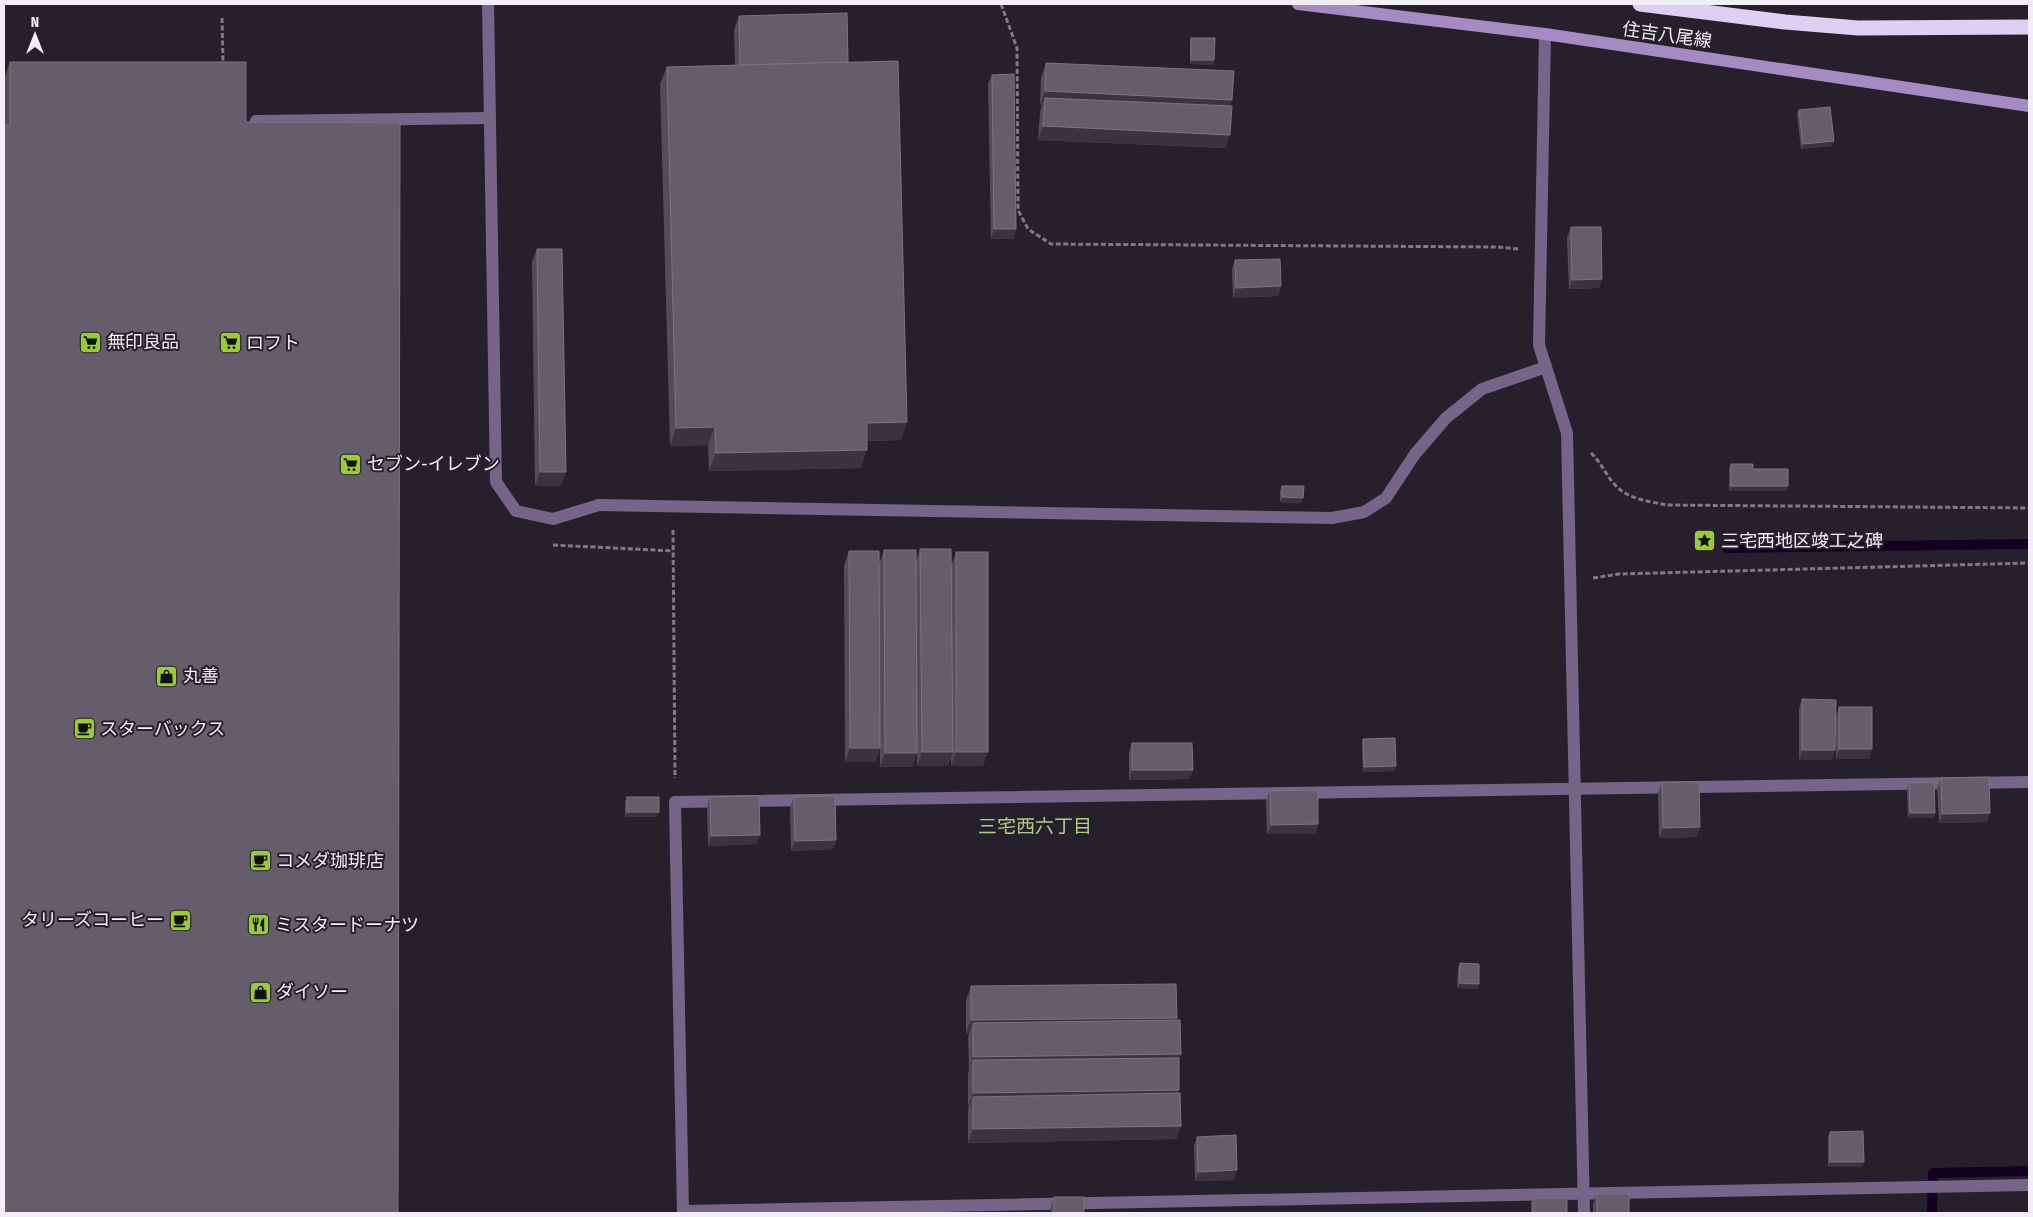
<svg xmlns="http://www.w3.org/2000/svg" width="2033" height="1217" font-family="'Fira Sans Condensed','Noto Sans JP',sans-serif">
<rect width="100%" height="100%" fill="#26202c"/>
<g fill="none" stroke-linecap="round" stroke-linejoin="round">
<!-- stream -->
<g stroke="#130023" stroke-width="10">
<polyline points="1727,548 2029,544"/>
<polyline points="1932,1213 1933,1173 2029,1171"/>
</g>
<!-- path -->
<g stroke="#7f7a85" stroke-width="3" stroke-dasharray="5 2.5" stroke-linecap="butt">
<polyline points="1001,4 1017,48 1018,210 1028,229 1051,244 1497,247 1518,249"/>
<polyline points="222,18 223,61"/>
<path d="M1591,453C1602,463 1607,478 1618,488C1630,499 1651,502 1667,505L2029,508"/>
<polyline points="673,530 675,778"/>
<polyline points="553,545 673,551"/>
<polyline points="1593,578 1619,574 2029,563"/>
</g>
<!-- service -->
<polyline stroke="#766588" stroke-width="12" points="256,121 490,118"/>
<!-- minor -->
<g stroke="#766588" stroke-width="12">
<polyline points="1545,34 1539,345 1567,433 1584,1213"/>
<polyline points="599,505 1332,518 1364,512 1386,498 1415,454 1446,418 1482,389 1546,367"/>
<polyline points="683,1211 2029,1185"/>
<polyline points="683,1213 675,802 2029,782"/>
</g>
<!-- tertiary -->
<polyline stroke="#766588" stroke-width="12" points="488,4 496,482 516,511 553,519 599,505"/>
<!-- secondary -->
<polyline stroke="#a68ac3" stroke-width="12" points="1298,4 1545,34 2029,106"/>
<!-- motorway -->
<polyline stroke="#dfcff2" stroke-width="15" points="1640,4 1785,22 1858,28 2029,27"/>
</g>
<!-- wall -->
<g fill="#534d5b">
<polygon points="739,16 848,62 901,440 867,441 861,468 709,471 708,445 670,446 660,84 667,67 735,65 734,30"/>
<polygon points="1191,38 1214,60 1213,65 1190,64 1190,43"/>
<polygon points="10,62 246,122 4,1213 4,79"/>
<polygon points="1046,63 1230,106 1225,148 1038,140 1040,112 1042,105 1040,105 1041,77"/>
<polygon points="992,75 1016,229 1013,239 991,239 988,84"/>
<polygon points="1799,110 1832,146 1801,149 1797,114"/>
<polygon points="1571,227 1599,288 1569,289 1567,237"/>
<polygon points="537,249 561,486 535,486 532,262"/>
<polygon points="1235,260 1281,286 1278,296 1233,298 1232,269"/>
<polygon points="1731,464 1753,469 1786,491 1729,491 1729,468"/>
<polygon points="1282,486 1301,503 1280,502 1280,491"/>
<polygon points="920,549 951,566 956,552 983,766 951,766 951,756 948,766 917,766 917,753 912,767 880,767 880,748 875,762 845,762 844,565 849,551 879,564 884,550 916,562"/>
<polygon points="1802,699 1836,716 1839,707 1869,759 1836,759 1836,725 1832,760 1799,760 1799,709"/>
<polygon points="1363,739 1396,766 1394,771 1363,772 1362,744"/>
<polygon points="1132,743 1193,770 1189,779 1129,780 1129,752"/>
<polygon points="1941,778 1987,822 1939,823 1937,787"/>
<polygon points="1662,782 1700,827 1696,837 1659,838 1658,792"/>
<polygon points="1909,783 1935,813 1934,818 1908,818 1907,788"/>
<polygon points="1270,791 1318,824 1315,834 1267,834 1266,801"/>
<polygon points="627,797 657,817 625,817 625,802"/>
<polygon points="710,797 757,844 708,846 707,807"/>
<polygon points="794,797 836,840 833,849 791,851 790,807"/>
<polygon points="1460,963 1479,984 1477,989 1457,988 1458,968"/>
<polygon points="971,986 1176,1020 1181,1054 1179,1060 1178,1093 1181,1126 1176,1139 968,1143 968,1110 969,1106 968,1107 968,1074 969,1071 968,1037 969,1034 966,1034 966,1000"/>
<polygon points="1830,1132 1862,1167 1828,1167 1828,1137"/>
<polygon points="1197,1137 1234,1180 1195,1181 1194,1146"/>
<polygon points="1597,1194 1629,1213 1593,1213 1593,1204"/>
<polygon points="1054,1197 1084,1213 1051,1213 1051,1206"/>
<polygon points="1533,1198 1567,1213 1531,1213 1531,1203"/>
</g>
<!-- shaded-wall -->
<g fill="#3a3441">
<polygon points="1191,60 1214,60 1213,65 1190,64"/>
<polygon points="1045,91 1232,100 1227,113 1045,98 1042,105 1040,105"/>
<polygon points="1043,126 1230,135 1225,148 1038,140"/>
<polygon points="1834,141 1832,146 1801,149 1803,144"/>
<polygon points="994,229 1016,229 1013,239 991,239"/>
<polygon points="1602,279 1599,288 1569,289 1572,280"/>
<polygon points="1281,286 1278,296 1233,298 1236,288"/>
<polygon points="907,422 901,440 860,441 867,423"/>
<polygon points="715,427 708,445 670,446 676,428"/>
<polygon points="867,450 861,468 709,471 716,453"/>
<polygon points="540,472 566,472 561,486 535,486"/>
<polygon points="1731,486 1788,486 1786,491 1729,491"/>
<polygon points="1282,497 1303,498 1301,503 1280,502"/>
<polygon points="850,748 880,748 875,762 845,762"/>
<polygon points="1839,749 1872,749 1869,759 1836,759"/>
<polygon points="1802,750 1835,750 1832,760 1799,760"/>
<polygon points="922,752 953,752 948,766 917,766"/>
<polygon points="956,752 988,752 983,766 951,766"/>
<polygon points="885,753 917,753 912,767 880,767"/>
<polygon points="1396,766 1394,771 1363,772 1364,767"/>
<polygon points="1132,770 1193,770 1189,779 1129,780"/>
<polygon points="627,812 659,812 657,817 625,817"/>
<polygon points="1910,813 1935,813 1934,818 1908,818"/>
<polygon points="1990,813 1987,822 1939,823 1942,814"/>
<polygon points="1318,824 1315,834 1267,834 1271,825"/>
<polygon points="1700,827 1696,837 1659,838 1663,828"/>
<polygon points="760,835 757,844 708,846 711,836"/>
<polygon points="836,840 833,849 791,851 795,841"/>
<polygon points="1459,983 1479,984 1477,989 1457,988"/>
<polygon points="1177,1018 1172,1032 973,1023 969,1034 966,1034 971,1020"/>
<polygon points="1181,1054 1176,1068 973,1060 968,1071 973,1057"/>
<polygon points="1179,1090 1174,1104 973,1097 969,1106 968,1107 973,1093"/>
<polygon points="1181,1126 1176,1139 968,1143 973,1129"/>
<polygon points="1830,1162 1864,1162 1862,1167 1828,1167"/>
<polygon points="1237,1170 1234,1180 1195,1181 1198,1172"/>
</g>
<!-- building -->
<g fill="#645e6c" stroke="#7a7581">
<polygon points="847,13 848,62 740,65 739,16"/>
<polygon points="1191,38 1215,38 1214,60 1191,60"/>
<polygon points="898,61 907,422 867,423 867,450 716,453 715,427 676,428 667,67"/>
<polygon points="10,62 246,62 246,122 400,123 398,1213 4,1213 4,125 10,125"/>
<polygon points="1046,63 1234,71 1232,100 1045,91"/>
<polygon points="1014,74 1016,229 994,229 992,75"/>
<polygon points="1045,98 1232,106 1230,135 1043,126"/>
<polygon points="1830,107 1834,141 1803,144 1799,110"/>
<polygon points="1571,227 1601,227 1602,279 1572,280"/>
<polygon points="537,249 562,249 566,472 540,472"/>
<polygon points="1280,259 1281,286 1236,288 1235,260"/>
<polygon points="1731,464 1753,464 1753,469 1788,469 1788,486 1731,486"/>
<polygon points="1282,486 1304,486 1303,498 1282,497"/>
<polygon points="920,549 951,549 953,752 922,752"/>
<polygon points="884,550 916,550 917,753 885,753"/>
<polygon points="849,551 879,551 880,748 850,748"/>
<rect x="956" y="552" width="32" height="200"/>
<polygon points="1802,699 1836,700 1835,750 1802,750"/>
<rect x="1839" y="707" width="33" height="42"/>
<polygon points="1395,738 1396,766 1364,767 1363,739"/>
<polygon points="1132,743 1192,743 1193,770 1132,770"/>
<polygon points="1989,777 1990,813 1942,814 1941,778"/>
<polygon points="1662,782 1699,782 1700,827 1663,828"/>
<polygon points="1934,782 1935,813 1910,813 1909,783"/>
<polygon points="1318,790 1318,824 1271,825 1270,791"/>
<polygon points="759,796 760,835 711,836 710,797"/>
<polygon points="835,796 836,840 795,841 794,797"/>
<rect x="627" y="797" width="32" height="15"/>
<polygon points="1460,963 1479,964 1479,984 1459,983"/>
<polygon points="1176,984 1177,1018 971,1020 971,986"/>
<polygon points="1180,1020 1181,1054 973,1057 973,1023"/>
<polygon points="1179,1058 1179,1090 973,1093 973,1060"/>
<polygon points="1180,1093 1181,1126 973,1129 973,1097"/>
<polygon points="1863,1131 1864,1162 1830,1162 1830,1132"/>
<polygon points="1236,1135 1237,1170 1198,1172 1197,1137"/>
<rect x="1597" y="1194" width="32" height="19"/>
<rect x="1054" y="1197" width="30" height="16"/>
<rect x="1533" y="1198" width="34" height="15"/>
</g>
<!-- icons -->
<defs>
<symbol id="supermarket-square" viewBox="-11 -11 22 22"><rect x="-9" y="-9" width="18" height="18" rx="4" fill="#9acb35" stroke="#26202c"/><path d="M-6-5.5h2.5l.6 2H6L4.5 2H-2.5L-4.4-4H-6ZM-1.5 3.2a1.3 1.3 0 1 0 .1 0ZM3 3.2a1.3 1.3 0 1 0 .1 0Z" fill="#111"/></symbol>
<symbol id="sight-square" viewBox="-11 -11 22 22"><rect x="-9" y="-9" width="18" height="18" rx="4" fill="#9acb35" stroke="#26202c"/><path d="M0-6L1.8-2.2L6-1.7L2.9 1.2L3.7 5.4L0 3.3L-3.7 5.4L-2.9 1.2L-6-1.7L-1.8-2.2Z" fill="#111"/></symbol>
<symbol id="shop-square" viewBox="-11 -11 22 22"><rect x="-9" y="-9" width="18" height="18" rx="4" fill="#9acb35" stroke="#26202c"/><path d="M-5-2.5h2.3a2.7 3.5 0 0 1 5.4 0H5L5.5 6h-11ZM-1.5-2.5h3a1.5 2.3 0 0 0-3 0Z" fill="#111"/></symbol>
<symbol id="cafe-square" viewBox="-11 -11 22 22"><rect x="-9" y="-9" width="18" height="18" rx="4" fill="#9acb35" stroke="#26202c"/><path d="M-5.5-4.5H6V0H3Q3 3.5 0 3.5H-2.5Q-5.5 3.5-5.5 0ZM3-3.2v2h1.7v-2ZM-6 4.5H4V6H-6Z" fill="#111"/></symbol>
<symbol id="restaurant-square" viewBox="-11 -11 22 22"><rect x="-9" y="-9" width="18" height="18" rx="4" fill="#9acb35" stroke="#26202c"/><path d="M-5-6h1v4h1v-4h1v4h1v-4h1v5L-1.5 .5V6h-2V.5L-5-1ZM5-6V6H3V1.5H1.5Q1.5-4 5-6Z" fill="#111"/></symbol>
</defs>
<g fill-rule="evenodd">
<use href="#supermarket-square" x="78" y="330" width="25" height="25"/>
<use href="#supermarket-square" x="218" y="330" width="25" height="25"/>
<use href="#supermarket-square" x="338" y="452" width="25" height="25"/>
<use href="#sight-square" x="1692" y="528" width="25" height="25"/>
<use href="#shop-square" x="154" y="664" width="25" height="25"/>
<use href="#cafe-square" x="72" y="716" width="25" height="25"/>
<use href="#cafe-square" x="248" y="848" width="25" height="25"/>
<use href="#cafe-square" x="168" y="908" width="25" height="25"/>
<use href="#restaurant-square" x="246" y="912" width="25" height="25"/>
<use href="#shop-square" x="248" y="980" width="25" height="25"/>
</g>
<g text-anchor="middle" stroke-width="4" stroke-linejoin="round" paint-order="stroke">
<!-- street labels -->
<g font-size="18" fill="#f2eef7" stroke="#26202c">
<text transform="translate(1667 35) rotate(8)" y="6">住吉八尾線</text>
</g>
<!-- poi labels -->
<g font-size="18" fill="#f2eef7" stroke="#26202c" text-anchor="start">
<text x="107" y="348">無印良品</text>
<text x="246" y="349">ロフト</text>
<text x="367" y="470">セブン-イレブン</text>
<text x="1721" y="547">三宅西地区竣工之碑</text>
<text x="183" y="682">丸善</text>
<text x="100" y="735">スターバックス</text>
<text x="276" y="867">コメダ珈琲店</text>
<text x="164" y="926" text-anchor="end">タリーズコーヒー</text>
<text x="275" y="931">ミスタードーナツ</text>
<text x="276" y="998">ダイソー</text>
</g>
<!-- neighbourhood labels -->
<g font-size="19" fill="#b0cd85" stroke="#26202c">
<text x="1035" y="833">三宅西六丁目</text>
</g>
</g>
<!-- border -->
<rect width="2033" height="1217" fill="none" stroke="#f2eef7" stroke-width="10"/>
<!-- north arrow -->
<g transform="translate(35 35)" stroke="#26202c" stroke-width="4" paint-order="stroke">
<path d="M0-4L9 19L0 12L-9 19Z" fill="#f2eef7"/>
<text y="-8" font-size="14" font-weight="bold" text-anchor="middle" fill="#f2eef7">N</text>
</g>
</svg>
